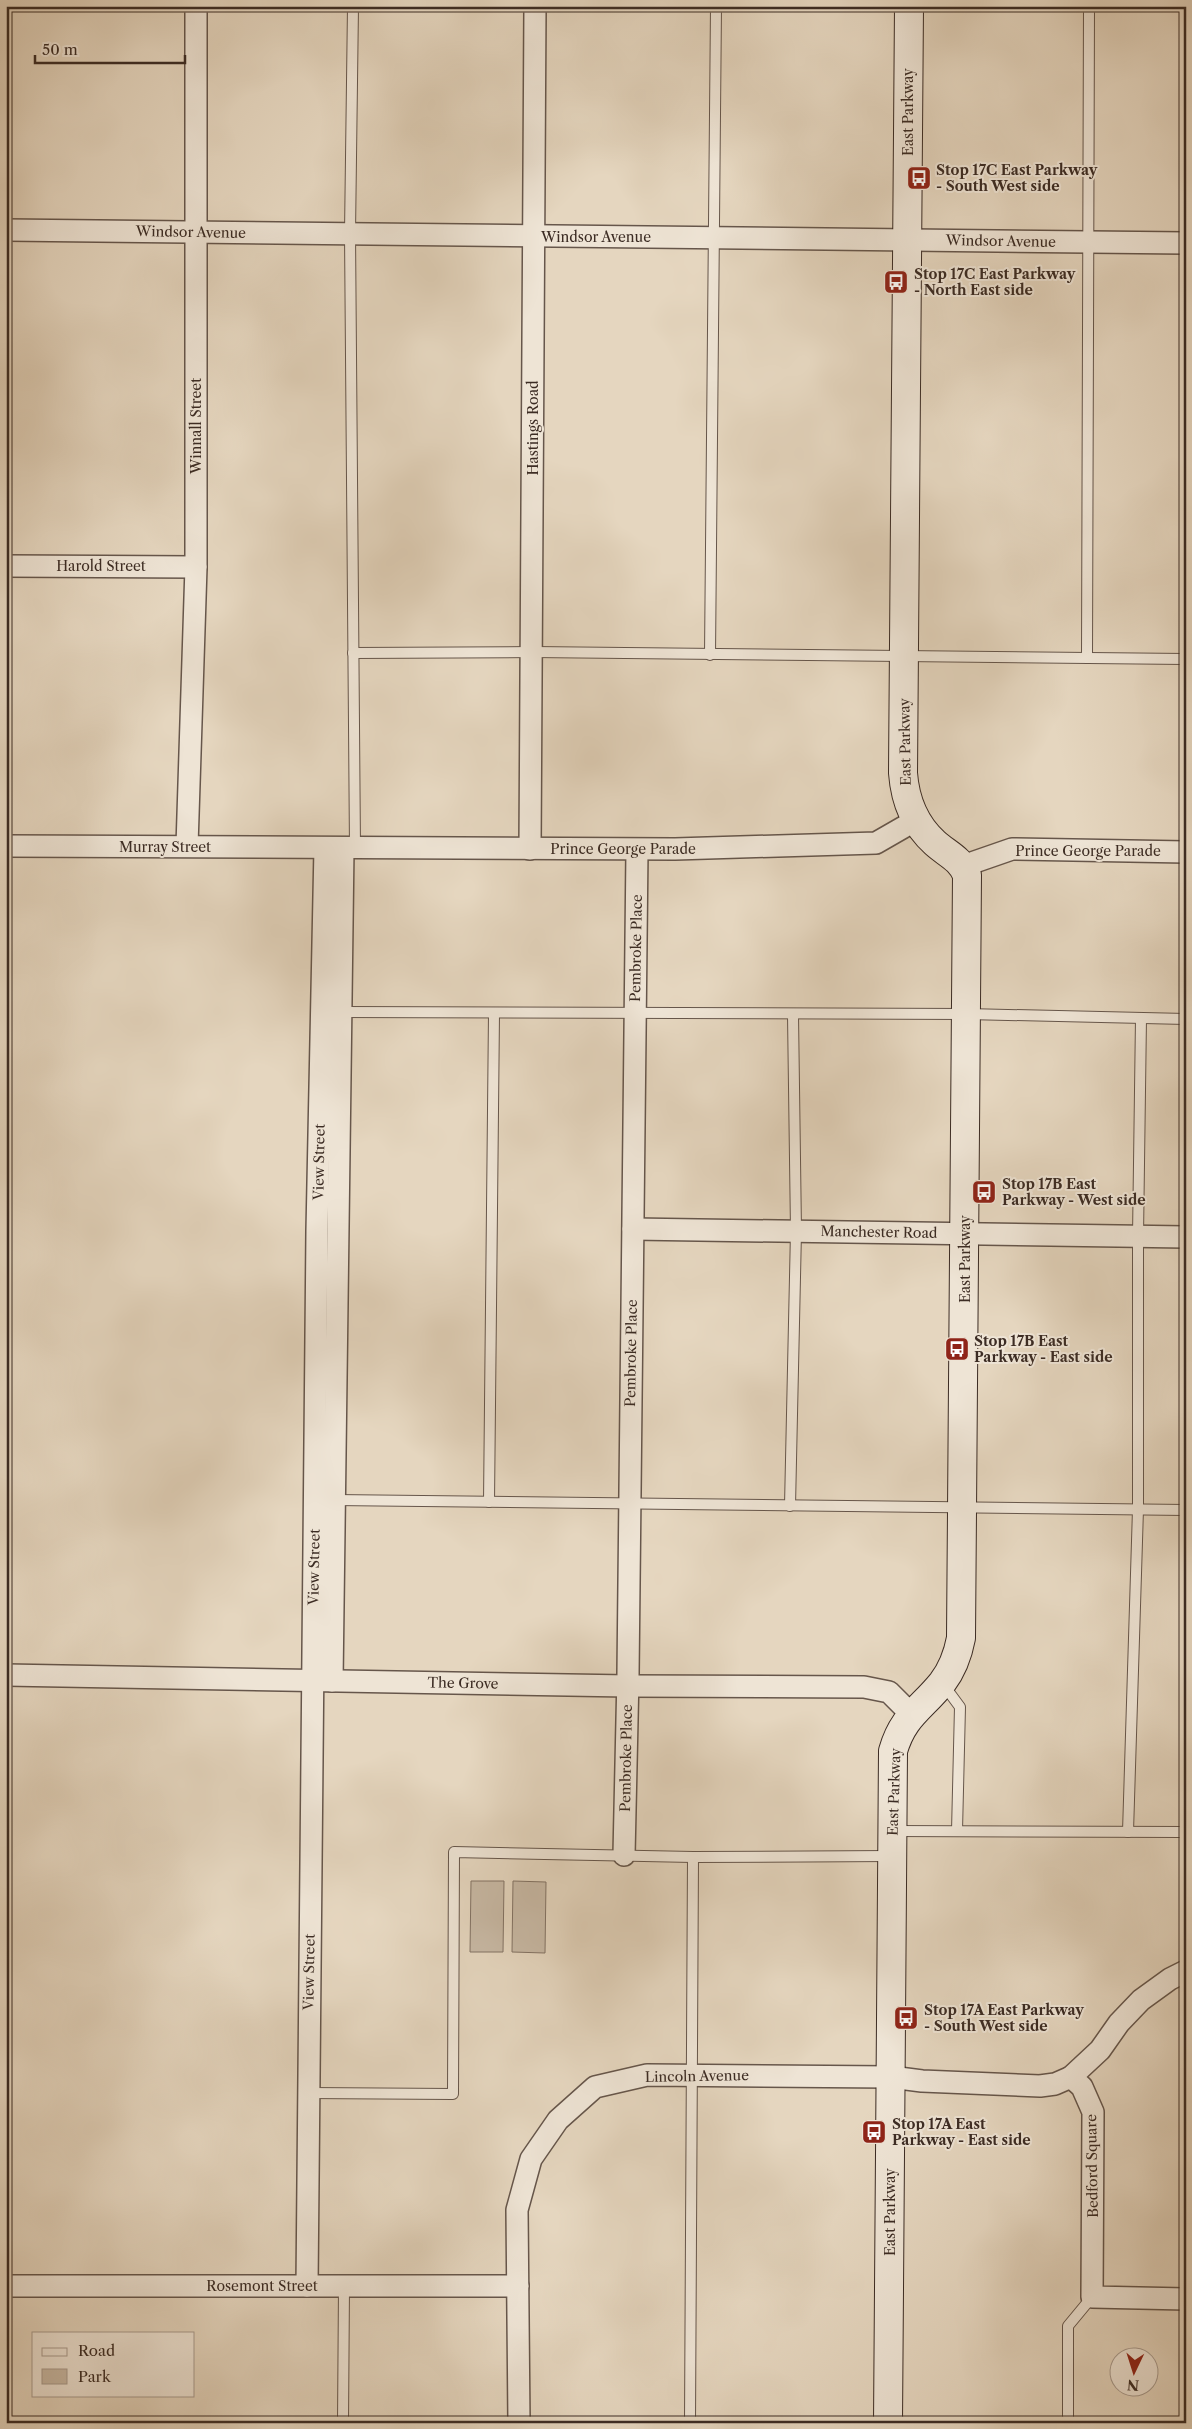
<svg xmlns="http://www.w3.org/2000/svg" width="1192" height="2429" font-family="'Libre Caslon Text',serif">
<rect width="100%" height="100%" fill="#e5d6bf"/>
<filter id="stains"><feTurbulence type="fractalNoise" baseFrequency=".004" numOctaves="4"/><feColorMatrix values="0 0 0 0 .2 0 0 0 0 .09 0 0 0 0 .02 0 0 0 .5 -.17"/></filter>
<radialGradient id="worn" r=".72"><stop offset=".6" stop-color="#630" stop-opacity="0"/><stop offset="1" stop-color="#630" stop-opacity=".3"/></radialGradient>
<!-- green -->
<g fill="#c8b9a5" stroke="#827264">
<polygon points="471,1881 504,1881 503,1952 470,1952"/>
<polygon points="513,1881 546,1882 545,1953 512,1952"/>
</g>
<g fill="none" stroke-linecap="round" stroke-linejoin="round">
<defs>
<g id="lane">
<polyline points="353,6 350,233 355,849"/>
<polyline points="353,653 533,652 1186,659"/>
<polyline points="710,655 716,6"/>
<polyline points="1087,658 1089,6"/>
<polyline points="341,1012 967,1014 1186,1019"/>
<polyline points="334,1500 1186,1510"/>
<polyline points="489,1502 494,1013"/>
<polyline points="790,1506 796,1231 793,1015"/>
<polyline points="943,1684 960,1707 957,1831"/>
<polyline points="894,1831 1186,1832"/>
<polyline points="1128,1832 1138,1509 1138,1236 1141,1018"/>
<polyline points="308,2093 453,2094 454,1852 693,1857 891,1856"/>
<polyline points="343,2423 344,2286"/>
<polyline points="690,2423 693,1857"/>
<polyline points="1068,2423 1068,2326 1092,2297"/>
</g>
<g id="street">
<polyline points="6,230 1186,243"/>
<polyline points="6,566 196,567"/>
<polyline points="6,846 675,849 876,843 916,820"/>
<polyline points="187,846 196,567 196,6"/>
<polyline points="530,849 535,6"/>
<polyline points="963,866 1012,849 1186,852"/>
<polyline points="633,1229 1186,1237"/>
<polyline points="6,1675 628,1686 864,1687 889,1692 911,1714"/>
<polyline points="332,1681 343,848"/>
<polyline points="624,1855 628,1675 637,850"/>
<polyline points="1186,1971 1170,1979 1141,2000 1119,2023 1100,2050 1071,2077 1082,2087 1093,2112 1092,2297 1186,2299"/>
<polyline points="6,2286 518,2286"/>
<polyline points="307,2286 317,1231 325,848"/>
<polyline points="519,2423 517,2210 531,2159 558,2120 595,2087 647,2075 891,2077 922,2081 1040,2086 1055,2084 1071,2077"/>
</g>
<path id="secondary" d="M888,2423L893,1751C903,1716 921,1709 942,1683C952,1670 958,1654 961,1638L967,875C960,858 947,854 935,843C914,824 905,800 903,773L909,6"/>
</defs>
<!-- lane casing -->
<use href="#lane" stroke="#66564b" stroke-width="12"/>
<!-- street casing -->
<use href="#street" stroke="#66564b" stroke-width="24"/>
<!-- secondary casing -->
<use href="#secondary" stroke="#3c2c24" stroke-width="30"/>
<!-- lane -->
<use href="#lane" stroke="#eee4d5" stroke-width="10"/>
<!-- street -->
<use href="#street" stroke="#eee4d5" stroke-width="21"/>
<!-- secondary -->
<use href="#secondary" stroke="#eee4d5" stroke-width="28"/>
</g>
<!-- icons -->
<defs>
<symbol id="bus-square" viewBox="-11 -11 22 22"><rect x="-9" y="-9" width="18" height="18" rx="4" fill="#8f2418" stroke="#eee4d5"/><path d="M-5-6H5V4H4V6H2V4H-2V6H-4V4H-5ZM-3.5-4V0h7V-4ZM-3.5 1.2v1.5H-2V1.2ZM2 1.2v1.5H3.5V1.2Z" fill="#fff"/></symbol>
</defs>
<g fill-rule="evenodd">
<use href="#bus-square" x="905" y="164" width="28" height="28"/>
<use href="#bus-square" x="882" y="268" width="28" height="28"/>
<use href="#bus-square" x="970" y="1178" width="28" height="28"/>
<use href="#bus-square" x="943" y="1335" width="28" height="28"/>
<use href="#bus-square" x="892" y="2004" width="28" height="28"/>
<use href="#bus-square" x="860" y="2118" width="28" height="28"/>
</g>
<g text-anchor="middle" stroke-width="4" stroke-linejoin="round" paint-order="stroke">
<!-- street labels -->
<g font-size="14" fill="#3c2c24" stroke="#eee4d5">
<text transform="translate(908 112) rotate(-90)" y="5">East Parkway</text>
<text transform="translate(191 232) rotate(1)" y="5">Windsor Avenue</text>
<text x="596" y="242">Windsor Avenue</text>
<text transform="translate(1001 241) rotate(1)" y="5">Windsor Avenue</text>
<text transform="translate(196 426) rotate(-90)" y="5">Winnall Street</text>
<text transform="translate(533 428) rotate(-90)" y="5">Hastings Road</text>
<text x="101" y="571">Harold Street</text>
<text transform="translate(905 742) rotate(-91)" y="5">East Parkway</text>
<text x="165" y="852">Murray Street</text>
<text x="623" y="854">Prince George Parade</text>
<text x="1088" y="856">Prince George Parade</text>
<text transform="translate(636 948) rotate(-89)" y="5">Pembroke Place</text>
<text transform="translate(319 1162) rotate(-89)" y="5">View Street</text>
<text transform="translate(879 1232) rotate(1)" y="5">Manchester Road</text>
<text transform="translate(965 1259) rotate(-90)" y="5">East Parkway</text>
<text transform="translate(631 1353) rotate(-89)" y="5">Pembroke Place</text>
<text transform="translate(314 1567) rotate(-89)" y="5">View Street</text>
<text transform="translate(463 1683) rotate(1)" y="5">The Grove</text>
<text transform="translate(626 1758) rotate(-89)" y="5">Pembroke Place</text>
<text transform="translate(894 1792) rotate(-88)" y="5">East Parkway</text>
<text transform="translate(309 1972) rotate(-89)" y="5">View Street</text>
<text transform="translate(697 2076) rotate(-1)" y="5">Lincoln Avenue</text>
<text transform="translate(1092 2166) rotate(-91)" y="5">Bedford Square</text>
<text transform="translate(890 2212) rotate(-90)" y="5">East Parkway</text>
<text x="262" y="2291">Rosemont Street</text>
</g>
<!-- poi labels -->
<g font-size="14" font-weight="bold" fill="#3c2c24" stroke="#eee4d5" text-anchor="start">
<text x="936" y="175">Stop 17C East Parkway<tspan x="936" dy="16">- South West side</tspan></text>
<text x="914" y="279">Stop 17C East Parkway<tspan x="914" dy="16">- North East side</tspan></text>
<text x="1002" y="1189">Stop 17B East<tspan x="1002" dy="16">Parkway - West side</tspan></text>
<text x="974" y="1346">Stop 17B East<tspan x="974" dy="16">Parkway - East side</tspan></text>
<text x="924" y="2015">Stop 17A East Parkway<tspan x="924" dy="16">- South West side</tspan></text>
<text x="892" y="2129">Stop 17A East<tspan x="892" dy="16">Parkway - East side</tspan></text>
</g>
</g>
<!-- margin -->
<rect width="1192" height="2429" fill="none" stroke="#e5d6bf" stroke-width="25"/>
<rect x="8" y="8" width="1177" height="2414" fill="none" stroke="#3c2c24" stroke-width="2.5"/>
<rect x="12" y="12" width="1167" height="2404" fill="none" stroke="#3c2c24"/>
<!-- legend -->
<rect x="32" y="2332" width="162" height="65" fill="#eee4d5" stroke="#a79a8e"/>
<rect x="42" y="2348" width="25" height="8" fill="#eee4d5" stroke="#a79a8e"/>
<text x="78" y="2356" font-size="15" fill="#3c2c24">Road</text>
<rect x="42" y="2369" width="25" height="15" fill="#c8b9a5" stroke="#a79a8e"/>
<text x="78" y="2382" font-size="15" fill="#3c2c24">Park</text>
<!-- north arrow -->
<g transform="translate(1134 2372) rotate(184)"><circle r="24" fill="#eee4d5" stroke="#a79a8e"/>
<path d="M0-4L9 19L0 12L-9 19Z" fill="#8f2418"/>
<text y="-8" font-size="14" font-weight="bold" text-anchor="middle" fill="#3c2c24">N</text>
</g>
<!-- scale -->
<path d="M35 55v8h150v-8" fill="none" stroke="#3c2c24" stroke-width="2.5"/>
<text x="42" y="55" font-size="15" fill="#3c2c24" stroke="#eee4d5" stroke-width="4" paint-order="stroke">50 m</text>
<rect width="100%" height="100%" filter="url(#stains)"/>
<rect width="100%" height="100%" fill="url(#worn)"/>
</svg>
